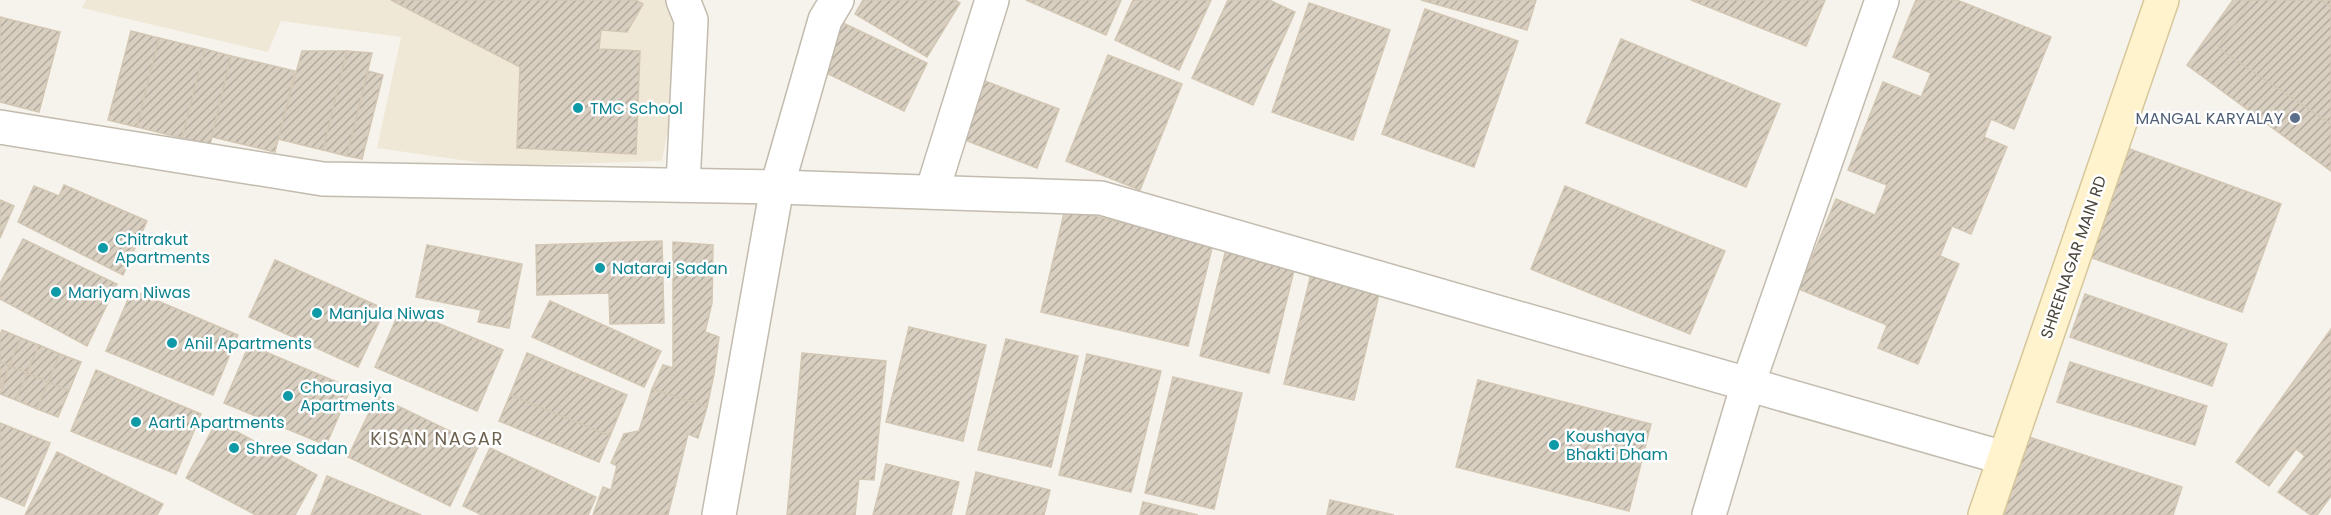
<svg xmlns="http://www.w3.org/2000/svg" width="2331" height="515" font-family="Poppins,sans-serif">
<defs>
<pattern id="building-hatch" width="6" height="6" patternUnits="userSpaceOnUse" patternTransform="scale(1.5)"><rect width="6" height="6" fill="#d8cfc1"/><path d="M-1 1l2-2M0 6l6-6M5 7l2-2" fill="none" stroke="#b1aa9e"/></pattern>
</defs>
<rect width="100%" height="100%" fill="#f6f3ec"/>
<!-- education -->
<polygon fill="#efe8d6" points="86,0 693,0 662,161 503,166 377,148 401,37 281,21 268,52 82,8"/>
<!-- building -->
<g fill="url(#building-hatch)" stroke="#d3c7b4" stroke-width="1.5">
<polygon points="391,0 636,0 643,4 627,32 601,30 599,49 640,51 636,154 517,148 520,67"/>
<polygon points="863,0 955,0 960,3 927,57 855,14"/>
<polygon points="1026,0 1121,0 1106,35"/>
<polygon points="1133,0 1211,0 1179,70 1115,40"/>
<polygon points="1228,0 1269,0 1295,12 1253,105 1192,78"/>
<polygon points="1421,0 1536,0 1527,30"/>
<polygon points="1691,0 1825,0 1806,46"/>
<polygon points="1916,0 1957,0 2051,37 2014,129 1991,119 1984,137 2007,147 1971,234 1952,226 1940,256 1959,264 1918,364 1878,348 1887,325 1799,289 1836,199 1875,215 1887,185 1848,170 1883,82 1921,97 1931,73 1893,57"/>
<polygon points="2233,0 2331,0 2331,171 2187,65"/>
<polygon points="2251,0 2320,0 2331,7 2331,124 2218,48"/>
<polygon points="1309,3 1390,30 1353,140 1272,112"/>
<polygon points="1425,9 1518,41 1474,167 1382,134"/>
<polygon points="0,17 60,32 39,112 0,102"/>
<polygon points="839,21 927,63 904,111 816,68"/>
<polygon points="131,31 159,38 137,127 108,120"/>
<polygon points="159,38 205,49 182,138 137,127"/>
<polygon points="1621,39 1780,104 1746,187 1586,123"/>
<polygon points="205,49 231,56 210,145 182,138"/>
<polygon points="302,51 347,51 323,150 278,139"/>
<polygon points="347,51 372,53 347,156 323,150"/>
<polygon points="1108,55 1182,84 1140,190 1066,161"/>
<polygon points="231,56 295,71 275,152 212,137"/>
<polygon points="368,71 383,75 362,159 347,156"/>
<polygon points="969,75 1059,109 1037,168 947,133"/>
<polygon points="2127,148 2281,204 2242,312 2087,256"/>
<polygon points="64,185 147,221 123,275 18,222 34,186 59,196"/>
<polygon points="1565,186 1725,251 1690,334 1531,269"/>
<polygon points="0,200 14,206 0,238"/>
<polygon points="1065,209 1213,244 1188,346 1041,312"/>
<polygon points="23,239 117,284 87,346 0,299 0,284"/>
<polygon points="662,241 664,323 610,324 609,293 537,295 536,245"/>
<polygon points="673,242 713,245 712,303 705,332 719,337 714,374 707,407 652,389 663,365 673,368"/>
<polygon points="427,245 522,264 509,328 478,322 481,310 416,297"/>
<polygon points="1227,245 1296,262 1269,373 1200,356"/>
<polygon points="275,260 385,309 358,367 249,317"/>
<polygon points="1311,274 1380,290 1354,400 1284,384"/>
<polygon points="132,290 238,335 213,395 106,351"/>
<polygon points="2085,294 2227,344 2212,386 2070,337"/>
<polygon points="550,301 661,351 644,387 532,337"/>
<polygon points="401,308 503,350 477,411 375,367"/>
<polygon points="909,327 986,345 963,441 886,422"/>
<polygon points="2331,329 2331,496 2317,515 2311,515 2278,492 2305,456 2296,449 2269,486 2236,462"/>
<polygon points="2,330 21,338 9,366 0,362 0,335"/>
<polygon points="21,338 39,345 27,373 9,366"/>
<polygon points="1006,339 1078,356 1051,467 978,450"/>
<polygon points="39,345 60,354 48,382 27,373"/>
<polygon points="249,345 351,388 326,445 224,403"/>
<polygon points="527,353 627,395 610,436 510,395"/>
<polygon points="802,353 886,361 874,480 859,479 855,515 787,515"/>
<polygon points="60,354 81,362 69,391 48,382"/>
<polygon points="1087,354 1161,371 1131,492 1059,475"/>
<polygon points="0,362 9,366 0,389"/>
<polygon points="2070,362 2207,406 2195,445 2057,402"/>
<polygon points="9,366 27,373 16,400 0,394"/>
<polygon points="96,370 201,414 176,474 71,431"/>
<polygon points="27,373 48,382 37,409 16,400"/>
<polygon points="1173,377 1242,393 1214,509 1145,493"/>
<polygon points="1478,380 1651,424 1629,511 1456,467"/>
<polygon points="48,382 69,391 58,417 37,409"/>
<polygon points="652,389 707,407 698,438 688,434 668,515 593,515 603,487 611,490 617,466 611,463 624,434 639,431"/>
<polygon points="510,395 610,436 599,462 499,421"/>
<polygon points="377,396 479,445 450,506 348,457"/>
<polygon points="217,421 317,475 295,515 256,515 186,478"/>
<polygon points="0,423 50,443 24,506 0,496"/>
<polygon points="2026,436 2182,487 2173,515 2000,515"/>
<polygon points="490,448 596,497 588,515 482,515 463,506"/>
<polygon points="57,452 163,504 157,515 25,515"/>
<polygon points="886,464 959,482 951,515 873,515"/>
<polygon points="976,472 1050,490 1044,515 966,515"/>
<polygon points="327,476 421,515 311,515"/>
<polygon points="1330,500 1394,515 1327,515"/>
<polygon points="1143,502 1198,515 1140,515"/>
</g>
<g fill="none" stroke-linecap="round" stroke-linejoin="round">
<defs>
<g id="street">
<polyline points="683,0 691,20 683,185"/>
<polyline points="0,127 323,179 777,187 1101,198 2004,458"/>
<polyline points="932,192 992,0"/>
<polyline points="719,515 777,187 825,20 837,0"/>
<polyline points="1709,515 1748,384 1882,0"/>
</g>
<polyline id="secondary" points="1985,515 2162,0"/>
</defs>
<!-- street casing -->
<use href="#street" stroke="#c2bbae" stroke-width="36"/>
<!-- secondary casing -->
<use href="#secondary" stroke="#d6c79b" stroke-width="36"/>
<!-- street -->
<use href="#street" stroke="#fff" stroke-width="33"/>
<!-- secondary -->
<use href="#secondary" stroke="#fff3cd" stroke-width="33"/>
</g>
<!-- markers -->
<g fill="#0f9aa8" stroke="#fff" stroke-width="2">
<circle cx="578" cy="108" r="6"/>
<circle cx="103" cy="248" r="6"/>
<circle cx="600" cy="268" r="6"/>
<circle cx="56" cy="292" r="6"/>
<circle cx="317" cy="313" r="6"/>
<circle cx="172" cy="343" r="6"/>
<circle cx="288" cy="396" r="6"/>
<circle cx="136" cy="422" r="6"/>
<circle cx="1554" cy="445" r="6"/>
<circle cx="234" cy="448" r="6"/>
</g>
<circle fill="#5c6f8a" stroke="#fff" stroke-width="2" cx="2295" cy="118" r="6"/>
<g text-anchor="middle" stroke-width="5" stroke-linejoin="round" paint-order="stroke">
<!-- culture labels -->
<g font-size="16" fill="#0d838f" stroke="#fff" text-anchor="start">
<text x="590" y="114">TMC School</text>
<text x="115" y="245">Chitrakut<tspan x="115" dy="18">Apartments</tspan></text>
<text x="612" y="274">Nataraj Sadan</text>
<text x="68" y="298">Mariyam Niwas</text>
<text x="329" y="319">Manjula Niwas</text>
<text x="184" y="349">Anil Apartments</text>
<text x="300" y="393">Chourasiya<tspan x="300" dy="18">Apartments</tspan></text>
<text x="148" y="428">Aarti Apartments</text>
<text x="1566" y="442">Koushaya<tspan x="1566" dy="18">Bhakti Dham</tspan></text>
<text x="246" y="454">Shree Sadan</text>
</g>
<!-- service labels -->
<g font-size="16" fill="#4e5e75" stroke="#fff" text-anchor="end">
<text x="2283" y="124">MANGAL KARYALAY</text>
</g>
<!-- street labels -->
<g font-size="16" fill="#4b4439" stroke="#fff">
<text transform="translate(2073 257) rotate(-71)" y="6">SHREENAGAR MAIN RD</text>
</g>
<!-- neighbourhood labels -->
<g font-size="18" letter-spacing="1.5" fill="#6e6250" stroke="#fff">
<text x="437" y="445">KISAN NAGAR</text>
</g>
</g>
</svg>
